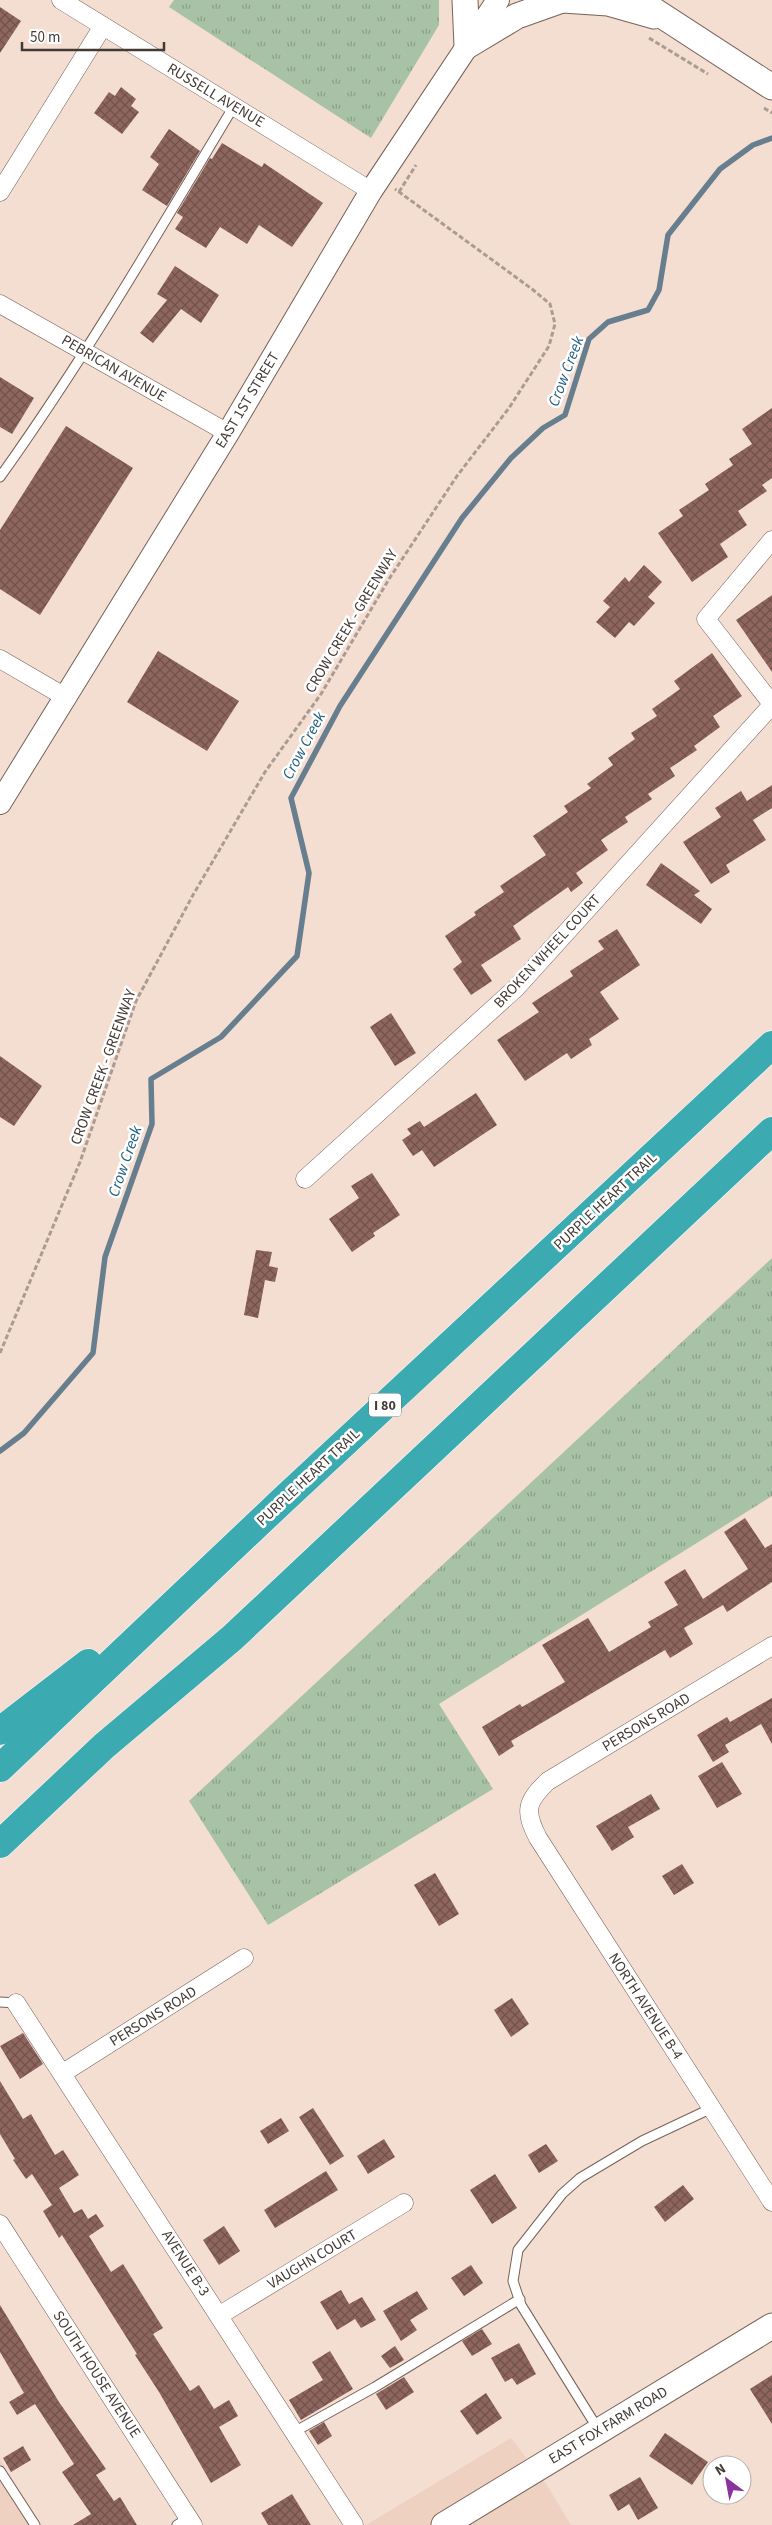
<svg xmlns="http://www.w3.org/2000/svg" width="772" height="2525" font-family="'Source Sans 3',sans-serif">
<defs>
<pattern id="grass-tufts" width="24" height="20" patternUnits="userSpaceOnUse" patternTransform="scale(1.25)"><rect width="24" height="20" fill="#a8c2a7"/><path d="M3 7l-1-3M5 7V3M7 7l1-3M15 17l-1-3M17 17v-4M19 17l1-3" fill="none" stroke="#8a9f89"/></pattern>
<pattern id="building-cross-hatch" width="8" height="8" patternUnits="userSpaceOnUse" patternTransform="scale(1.25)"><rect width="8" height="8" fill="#8f665f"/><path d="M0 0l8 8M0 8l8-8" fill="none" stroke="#70514b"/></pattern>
</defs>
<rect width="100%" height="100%" fill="#f4ded1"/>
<!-- built -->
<g fill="#efd1c1">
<polygon points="511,2438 547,2485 571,2525 366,2525"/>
<polygon points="0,2459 41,2525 0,2525"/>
</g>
<!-- grass -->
<g fill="url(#grass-tufts)">
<polygon points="174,0 439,0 439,25 371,138 169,7"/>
<polygon points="772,1258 772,1496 439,1704 493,1789 268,1925 189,1801"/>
</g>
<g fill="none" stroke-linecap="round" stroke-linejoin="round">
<!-- stream -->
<polyline stroke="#667e8d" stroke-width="5.5" points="0,1451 24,1433 93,1353 105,1257 152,1124 151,1079 221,1037 297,956 309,873 291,798 340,706 462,518 511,458 543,428 565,415 589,339 608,322 648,310 659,290 668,235 720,169 753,145 772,138"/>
</g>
<!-- building -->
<g fill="url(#building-cross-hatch)">
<polygon points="0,7 21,21 0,53"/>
<polygon points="121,87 136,99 131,106 139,112 122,134 94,113 109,92 115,96"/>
<polygon points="169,129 200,151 167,206 142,190 159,164 150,157"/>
<polygon points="222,143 262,167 264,163 323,203 292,247 259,225 247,244 220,227 206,248 175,229 183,217 177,213 210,158 212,159"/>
<polygon points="175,266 219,295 201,323 181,309 153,343 140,333 167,300 157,294"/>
<polygon points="0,377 34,398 12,434 0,427"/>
<polygon points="772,408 772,478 762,485 767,491 738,511 747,525 720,544 728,557 692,582 658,533 683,516 679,510 709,490 705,484 733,465 729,459 752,444 742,429"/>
<polygon points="66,426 133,468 40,615 0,589 0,530"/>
<polygon points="644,565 662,582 648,597 655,603 634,626 629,622 615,638 596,622 610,607 603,601 625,577 629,582"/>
<polygon points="772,595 772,672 736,620"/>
<polygon points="158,651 239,701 207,751 127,702"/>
<polygon points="712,653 742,696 713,716 720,727 694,746 697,750 670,768 675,776 648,794 652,799 625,817 628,822 601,840 608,850 576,873 583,883 571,892 568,887 513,926 521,939 481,965 492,981 471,995 453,969 462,962 445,936 476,915 474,912 504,892 500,886 546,855 533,836 568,812 564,806 591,788 587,784 613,765 608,758 635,739 631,733 657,716 652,709 680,689 674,681"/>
<polygon points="772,785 772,808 753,820 766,840 726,865 730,872 711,884 683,842 721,817 715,808 741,791 747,801"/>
<polygon points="661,863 700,891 694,895 712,909 701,924 646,885"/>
<polygon points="617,929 640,965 600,992 619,1019 589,1039 592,1045 571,1059 567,1053 525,1081 497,1040 539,1012 532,1003 573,976 570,971 604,949 598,941"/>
<polygon points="391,1013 416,1053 395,1066 370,1027"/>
<polygon points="0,1056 42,1086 14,1126 0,1117"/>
<polygon points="476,1093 497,1125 434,1167 422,1150 413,1156 402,1140 411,1134 407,1129 420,1121 424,1127"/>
<polygon points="372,1173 400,1215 373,1233 375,1236 352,1252 329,1219 359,1198 351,1186"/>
<polygon points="256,1250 272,1252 269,1266 278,1268 275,1282 265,1280 258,1318 244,1315"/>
<polygon points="745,1518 765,1548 772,1544 772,1582 727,1612 723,1605 684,1628 693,1644 670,1658 665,1650 511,1741 514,1746 499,1756 482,1727 520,1704 522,1707 565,1682 542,1645 588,1618 609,1652 651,1627 648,1622 678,1605 664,1582 685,1569 703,1599 748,1569 724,1532"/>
<polygon points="772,1698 772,1744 761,1724 725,1745 729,1752 713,1762 697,1735 727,1717 730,1722"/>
<polygon points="722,1762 742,1794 717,1808 698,1776"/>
<polygon points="651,1794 660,1809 628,1827 634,1837 612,1851 596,1826"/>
<polygon points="682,1864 694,1883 674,1895 662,1876"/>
<polygon points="435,1873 459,1914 439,1926 414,1885"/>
<polygon points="512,1998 529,2024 511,2037 494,2010"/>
<polygon points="23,2033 43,2064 20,2079 0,2046"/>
<polygon points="0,2081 23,2119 31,2114 55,2155 63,2150 79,2175 59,2188 74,2213 82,2209 88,2219 96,2214 104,2226 89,2236 111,2272 123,2264 163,2328 153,2334 190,2391 199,2385 214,2409 229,2400 238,2416 219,2427 241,2465 211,2483 159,2392 135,2355 137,2354 62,2235 59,2238 43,2211 52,2205 32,2174 26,2179 13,2160 15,2159 0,2134"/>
<polygon points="313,2108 344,2156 330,2165 299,2117"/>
<polygon points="281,2118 289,2131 268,2144 260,2131"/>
<polygon points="384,2139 395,2157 368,2174 357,2156"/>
<polygon points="546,2144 558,2161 539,2173 528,2155"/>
<polygon points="326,2171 338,2190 275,2228 264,2210"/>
<polygon points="495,2174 517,2208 492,2224 470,2190"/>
<polygon points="683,2185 694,2199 665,2222 654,2207"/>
<polygon points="224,2226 240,2251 219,2265 203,2240"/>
<polygon points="471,2265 483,2283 464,2296 451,2278"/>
<polygon points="341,2290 349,2304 362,2297 376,2320 361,2328 355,2319 337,2330 320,2302"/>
<polygon points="417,2291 428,2309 410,2320 417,2330 401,2341 383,2311"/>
<polygon points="0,2305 59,2402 106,2469 96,2475 114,2501 120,2497 137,2525 73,2525 91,2514 62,2472 74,2464 35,2404 17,2415 9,2402 24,2393 0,2352"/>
<polygon points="482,2329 492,2344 472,2356 462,2341"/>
<polygon points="519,2343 536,2374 517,2385 512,2378 505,2382 491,2358"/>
<polygon points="395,2346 404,2360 390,2368 381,2356"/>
<polygon points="330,2351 353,2389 301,2420 289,2400 323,2380 312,2362"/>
<polygon points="772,2375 772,2424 750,2389"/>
<polygon points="404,2377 414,2392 386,2410 376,2394"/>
<polygon points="486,2393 502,2418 477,2435 460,2411"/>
<polygon points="324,2422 332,2436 318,2445 309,2431"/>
<polygon points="665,2433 708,2462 692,2485 649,2456"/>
<polygon points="23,2446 31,2460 11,2472 3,2458"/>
<polygon points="640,2477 658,2508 638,2520 629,2504 618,2511 609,2495"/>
<polygon points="292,2494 311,2525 268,2525 261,2513"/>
</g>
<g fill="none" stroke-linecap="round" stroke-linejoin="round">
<defs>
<g id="service">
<path d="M0,477C85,358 159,231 234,106"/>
<polyline points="0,2002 16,2003"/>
<polyline points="598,2429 521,2305 513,2281 518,2250 562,2194 580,2178 642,2141 712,2108"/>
<polyline points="294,2432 375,2387 520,2299"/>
<polyline points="0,2471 35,2525"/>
<polyline points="177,2525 189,2518"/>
</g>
<g id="minor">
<polyline points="61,0 371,191"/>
<polyline points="0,192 103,26"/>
<polyline points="0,304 228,433"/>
<polyline points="772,540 706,619 772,704"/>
<polyline points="0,659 67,698"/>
<polyline points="305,1179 516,988 772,705"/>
<path d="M772,1646L548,1781C526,1802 524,1811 538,1838L772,2202"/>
<polyline points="16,2003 354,2525"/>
<polyline points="63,2073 244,1958"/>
<polyline points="0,2224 193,2525"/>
<polyline points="220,2315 404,2203"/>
</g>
<polyline id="tertiary" points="0,803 228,433 371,191 498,0"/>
<g id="secondary">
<polyline points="465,0 467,46 517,16 562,0"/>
<polyline points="563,0 608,3 654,16"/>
<polyline points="638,0 772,87"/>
<polyline points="444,2525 772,2326"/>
</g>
<g id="motorway">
<polyline points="0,1731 88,1663"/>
<polyline points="0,1768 283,1500 772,1045"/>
<polyline points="0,1844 104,1746 232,1638 772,1131"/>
</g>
</defs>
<!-- service casing -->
<use href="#service" stroke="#766358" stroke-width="11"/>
<!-- minor casing -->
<use href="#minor" stroke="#766358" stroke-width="19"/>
<!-- tertiary casing -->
<use href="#tertiary" stroke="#766358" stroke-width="24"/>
<!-- secondary casing -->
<use href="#secondary" stroke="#766358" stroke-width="27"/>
<!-- motorway casing -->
<use href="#motorway" stroke="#fff" stroke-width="29"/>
<!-- path -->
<g stroke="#ac9b92" stroke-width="3" stroke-dasharray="5 2.5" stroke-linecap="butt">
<polyline points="649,38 708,74"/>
<polyline points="764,108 772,113"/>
<polyline points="399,192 416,165"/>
<polyline points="0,1353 80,1162 136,1001 193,895 265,772 321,694 389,579 457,476 509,408 549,346 555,324 550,304 532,289 395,189"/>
</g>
<!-- service -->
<use href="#service" stroke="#fff" stroke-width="9"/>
<!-- minor -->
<use href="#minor" stroke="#fff" stroke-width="18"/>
<!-- tertiary -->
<use href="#tertiary" stroke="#fff" stroke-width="22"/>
<!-- secondary -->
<use href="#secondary" stroke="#fff" stroke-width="25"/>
<!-- motorway -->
<use href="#motorway" stroke="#3babb1" stroke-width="28"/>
</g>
<g text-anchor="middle" stroke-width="5" stroke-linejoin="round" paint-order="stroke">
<!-- shield labels -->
<rect fill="#fff" stroke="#7b7572" stroke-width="1" x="369" y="1393.5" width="32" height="23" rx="4"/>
<g font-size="14" font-weight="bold" fill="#433a35">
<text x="385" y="1410">I 80</text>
</g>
<!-- street labels -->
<g font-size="15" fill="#433a35" stroke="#fff">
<text transform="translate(216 95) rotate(31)" y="5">RUSSELL AVENUE</text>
<text transform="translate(114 368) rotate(30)" y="5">PEBRICAN AVENUE</text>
<text transform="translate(247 400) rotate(-59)" y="5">EAST 1ST STREET</text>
<text transform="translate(351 621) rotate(-59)" y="5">CROW CREEK - GREENWAY</text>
<text transform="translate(547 951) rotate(-47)" y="5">BROKEN WHEEL COURT</text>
<text transform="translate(103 1067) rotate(-70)" y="5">CROW CREEK - GREENWAY</text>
<text transform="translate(605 1201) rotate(-43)" y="5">PURPLE HEART TRAIL</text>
<text transform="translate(308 1477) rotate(-43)" y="5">PURPLE HEART TRAIL</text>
<text transform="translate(646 1722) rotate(-31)" y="5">PERSONS ROAD</text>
<text transform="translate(646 2006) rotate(57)" y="5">NORTH AVENUE B-4</text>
<text transform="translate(153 2016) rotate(-32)" y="5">PERSONS ROAD</text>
<text transform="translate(312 2259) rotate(-31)" y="5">VAUGHN COURT</text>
<text transform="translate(186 2263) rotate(57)" y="5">AVENUE B-3</text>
<text transform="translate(97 2374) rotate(57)" y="5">SOUTH HOUSE AVENUE</text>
<text transform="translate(608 2425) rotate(-31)" y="5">EAST FOX FARM ROAD</text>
</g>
<!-- water labels -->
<g font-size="16" font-style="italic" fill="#1e5e81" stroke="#fff">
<text transform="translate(565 371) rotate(-69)" y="6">Crow Creek</text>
<text transform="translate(303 745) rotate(-62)" y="6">Crow Creek</text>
<text transform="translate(124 1161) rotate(-71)" y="6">Crow Creek</text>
</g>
</g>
<!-- north arrow -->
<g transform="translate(727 2480) rotate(328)"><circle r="24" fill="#ffffff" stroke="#b4b0ae"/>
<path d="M0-4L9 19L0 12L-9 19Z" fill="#8c329e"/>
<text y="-8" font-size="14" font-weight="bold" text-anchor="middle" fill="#433a35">N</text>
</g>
<!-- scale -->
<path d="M22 42v8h142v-8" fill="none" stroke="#433a35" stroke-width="2.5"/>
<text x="30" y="42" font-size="15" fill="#433a35" stroke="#ffffff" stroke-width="4" paint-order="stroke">50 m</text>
</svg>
